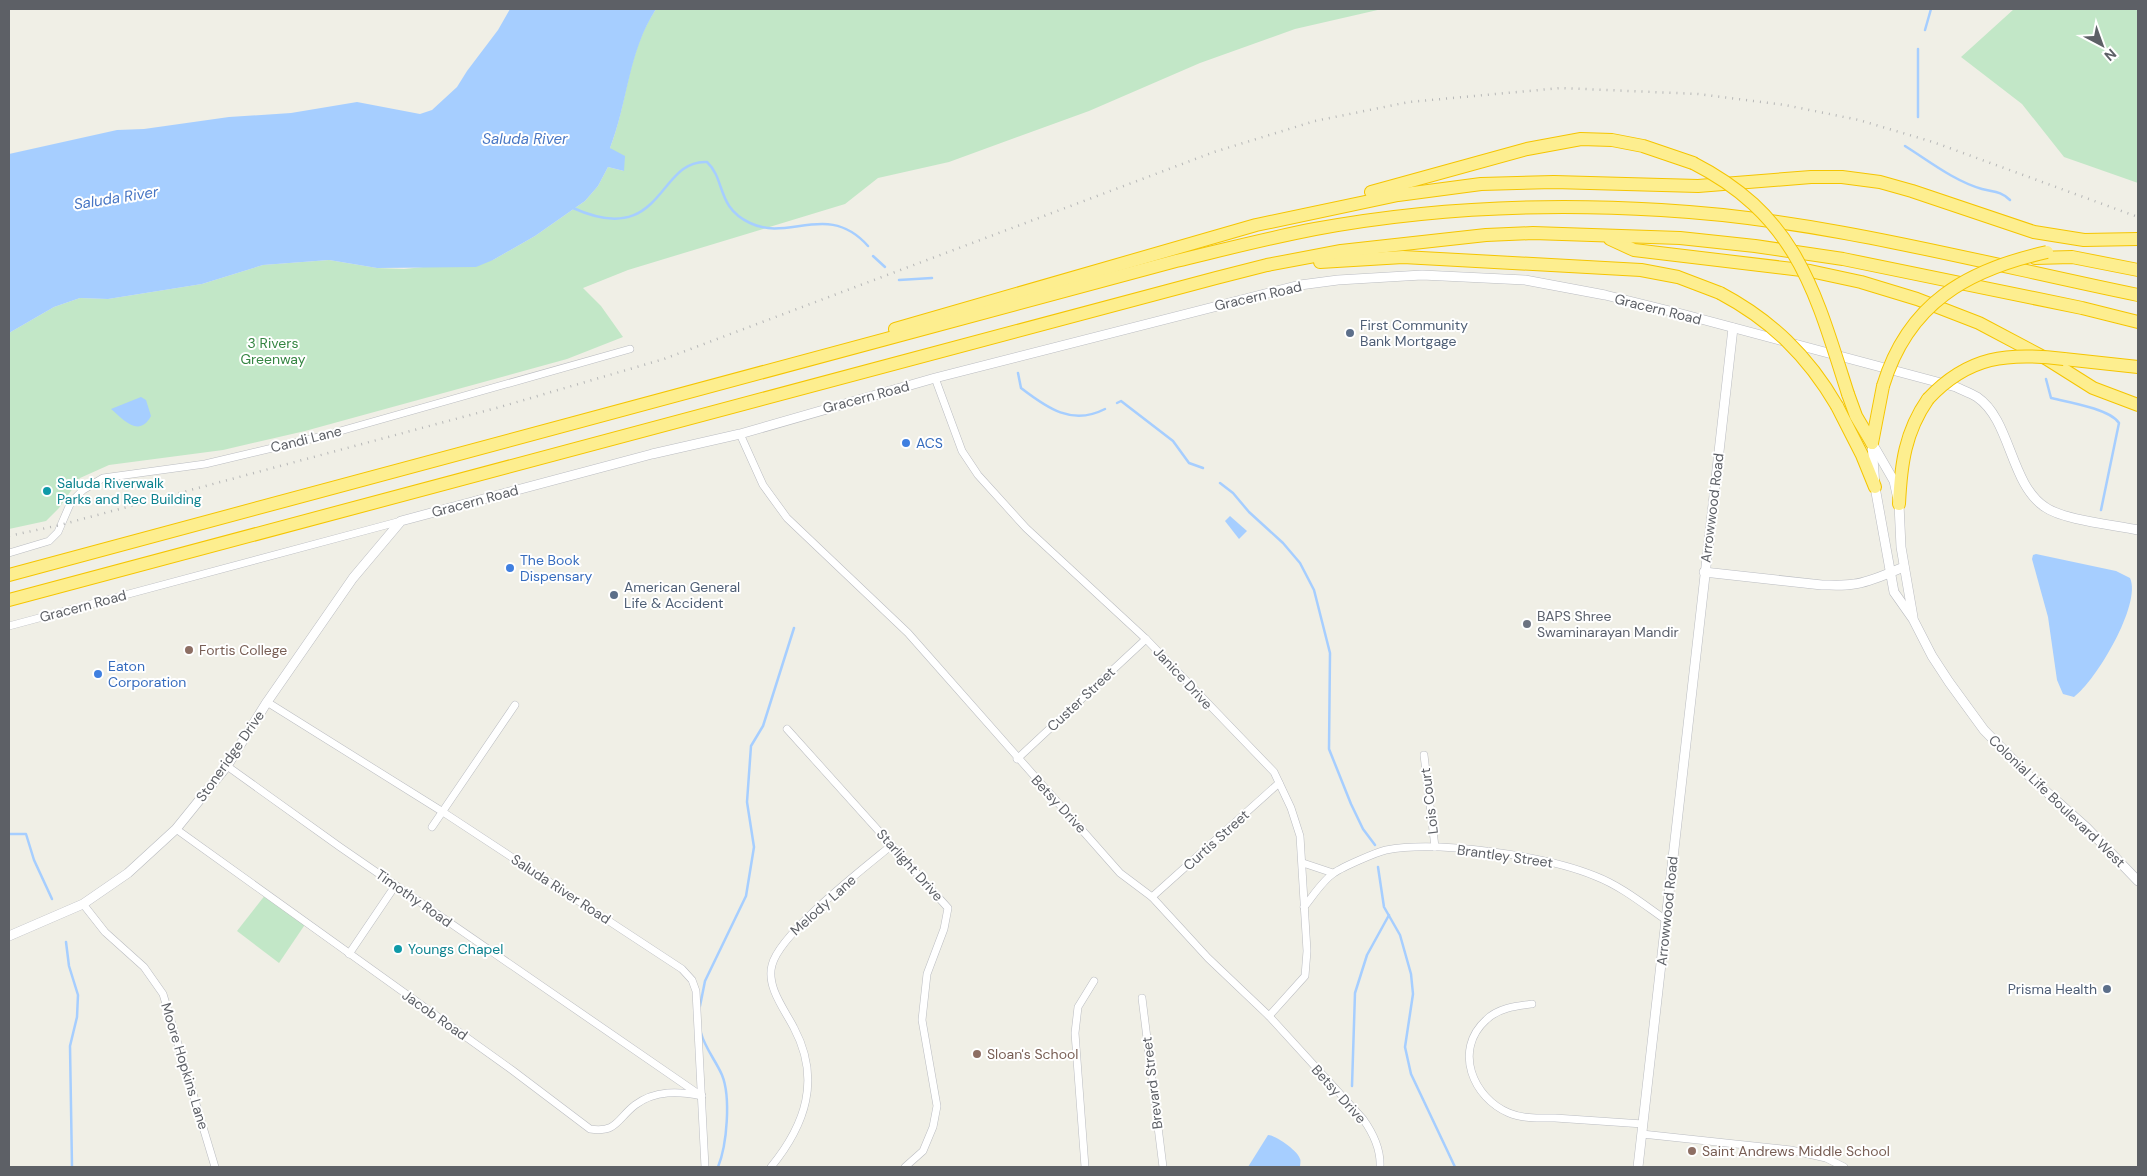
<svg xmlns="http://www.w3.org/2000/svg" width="2147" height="1176" font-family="'DM Sans',sans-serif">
<rect width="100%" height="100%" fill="#f0efe6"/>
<!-- green -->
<g fill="#c2e7c7">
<path d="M656,9H1382L1295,29L1200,63L1089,111L949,162L878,178L845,204L628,270L583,288L601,306L623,337L567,359L305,431L223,450L109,465L80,478L59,508L46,521L9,529V333L54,307L80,298L108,299L202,284L263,265L329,260L377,268L404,269L493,260L535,236L585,201L598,186L608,167L624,171L610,148C628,102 627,52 656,9Z"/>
<polygon points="2014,9 2138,9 2138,183 2064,157 2022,104 1961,57"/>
<polygon points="266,894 306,923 279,963 237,931"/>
</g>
<!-- water -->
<g fill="#a6ceff">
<path d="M510,9H656C628,52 628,102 610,148L625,156L624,171L608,167L598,186L585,201L535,236L493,260L476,267L377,268L329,260L263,265L202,284L108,299L80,298L54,307L9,333V154L117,130L144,129L229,117L291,113L357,102L420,114L432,110L457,87L467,71L498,30Z"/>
<path d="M141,397L146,400L151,416C139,438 124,420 111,409Z"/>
<polygon points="1230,516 1247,531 1239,539 1225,521"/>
<path d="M2036,554L2116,571L2130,578C2142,604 2096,681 2074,697L2063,694L2057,680L2048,617L2032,559L2033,555Z"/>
<path d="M1268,1135C1276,1135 1299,1152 1300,1159C1301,1159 1300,1167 1300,1167H1248Z"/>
</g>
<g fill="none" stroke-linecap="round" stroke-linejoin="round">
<!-- stream -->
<g stroke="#a6ceff" stroke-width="2.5">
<polyline points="1925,30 1931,9"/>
<polyline points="1918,117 1918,49"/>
<path d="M1905,146C1929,161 1954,181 1982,189C1993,192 2001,191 2010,200"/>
<path d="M573,208C664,249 657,159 707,162C726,180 716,207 750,223C789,242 828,201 868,246"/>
<polyline points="873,256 885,267"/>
<polyline points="899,280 932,278"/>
<path d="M1018,373L1021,388C1047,408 1072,426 1105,409"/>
<path d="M2046,379L2051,398C2068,402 2110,409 2119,423L2101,510"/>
<polyline points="1117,403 1121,401 1173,441 1189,463 1203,468"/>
<polyline points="1220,483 1233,493 1249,512 1283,543 1300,563 1314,590 1330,653 1329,749 1351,804 1363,829 1375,845"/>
<polyline points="9,834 26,834 34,860 52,899"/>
<polyline points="1378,867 1384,907 1400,935 1411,974 1413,994 1405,1047 1411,1074 1455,1167"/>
<polyline points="66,942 69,966 78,995 77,1017 70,1046 72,1167"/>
<polyline points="700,1006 705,981 746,896 754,847 747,802 751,746 763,726 794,628"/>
<path d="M701,1033C705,1048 716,1061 722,1075C731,1097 727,1145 718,1167"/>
<polyline points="1352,1086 1355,993 1367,955 1389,915"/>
</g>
<defs>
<g id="minor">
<polyline points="935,378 962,451 978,475 1026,528 1146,639 1274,772 1291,808 1300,836 1307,951 1305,976 1269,1016"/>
<path d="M740,434L763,485L787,518L908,633L1120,873L1152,897L1208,958L1269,1016L1363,1119C1373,1133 1381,1149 1380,1167"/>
<polyline points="9,553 49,541 58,532 71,502 83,490 103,478 205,464 319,437 630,349"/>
<polyline points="9,626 401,521"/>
<polyline points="267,702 443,812 682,969 692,980 696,991 705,1167"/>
<polyline points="787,729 948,908 944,929 927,974 922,1020 937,1106 933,1127 923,1151 905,1167"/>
<polyline points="1424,755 1435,847"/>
<polyline points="1017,759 1146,639"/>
<polyline points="227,766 340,847 697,1093"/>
<polyline points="432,827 515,705"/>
<path d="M176,829L512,1070L590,1129C617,1133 617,1119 635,1105C655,1090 679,1091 702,1096"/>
<polyline points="1303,863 1333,873"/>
<polyline points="1152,897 1279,783"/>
<polyline points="83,904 105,932 144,967 163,994 215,1167"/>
<path d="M1304,907C1313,896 1323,880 1334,873C1342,867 1377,852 1386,850C1438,840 1546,856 1595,876C1621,886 1643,904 1666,920"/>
<polyline points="349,954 395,886"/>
<polyline points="1142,998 1163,1167"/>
<path d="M1532,1004C1516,1006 1498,1008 1486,1020C1453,1050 1473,1098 1509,1113C1523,1119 1541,1118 1555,1118C1584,1120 1614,1122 1643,1124"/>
<polyline points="1642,1134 1791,1150 1826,1158 1844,1167"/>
<path d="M771,1167C806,1124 821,1079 794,1028C785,1010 766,987 772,965C780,933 864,868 892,845"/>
<polyline points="1085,1167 1075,1033 1078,1007 1094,981"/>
</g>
<g id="tertiary">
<polyline points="1872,443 1875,487 1894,592 1913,619 1932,656 1949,682 1984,730 2032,779 2086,827 2138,881"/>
<polyline points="1872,443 1894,481 1899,504 1901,547 1913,617"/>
<path d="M1704,572L1822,585C1832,585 1844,586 1854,584C1871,582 1888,573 1904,567"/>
<path d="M9,936L83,904L128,873L176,829L227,766L267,702L353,578L401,521L652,454L740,434L935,378L1300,285L1338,280L1422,275L1525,280L1605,295L1682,314L1956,387C1962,390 1971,393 1977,397C2011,420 2010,484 2045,507C2063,520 2115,525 2138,530"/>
<polyline points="1638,1167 1733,328"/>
</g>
<g id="motorway">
<polyline points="1371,192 1527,149 1581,139 1612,140 1643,146 1693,163"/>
<polyline points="1610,239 1634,250 1810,271 1861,282 1917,299 1979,323 2047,359 2093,388 2138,405"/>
<polyline points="2035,258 2072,257 2138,270"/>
<polyline points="1320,262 1403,257 1641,270 1678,277 1720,293"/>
<polyline points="895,329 1256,225 1398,195 1481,184 1554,182 1698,186 1811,177 1842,177 1880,182 1912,191 2034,232 2084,240 2138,239"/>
<polyline points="2064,359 2138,367"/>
<polyline points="1848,394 1856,416 1872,443"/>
<polyline points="1837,406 1862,455 1875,487"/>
<polyline points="1872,443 1883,386"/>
<path d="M1899,504C1901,464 1905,432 1928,399"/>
<path d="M9,575L1176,261C1222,250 1268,238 1315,229C1428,208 1546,203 1661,210C1823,219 1981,263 2138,295"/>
<polyline points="9,600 1216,278 1267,265 1341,251 1486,235 1533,233 1680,238 1755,246 1843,259 2082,308 2138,322"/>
</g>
</defs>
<!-- minor casing -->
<use href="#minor" stroke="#babcc1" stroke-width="8"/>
<!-- tertiary casing -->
<use href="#tertiary" stroke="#babcc1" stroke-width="10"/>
<!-- motorway casing -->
<use href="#motorway" stroke="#f5c500" stroke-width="14"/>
<!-- minor -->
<use href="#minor" stroke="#fff" stroke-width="7"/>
<!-- tertiary -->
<use href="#tertiary" stroke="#fff" stroke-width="9"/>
<!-- motorway -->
<use href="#motorway" stroke="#fdee8f" stroke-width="12"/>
<!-- rail -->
<polyline stroke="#b6b7b7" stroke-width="2.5" stroke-dasharray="1 6" stroke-linecap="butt" points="9,536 60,525 500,407 664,359 1214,152 1315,121 1409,102 1561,88 1698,94 1785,105 1859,120 1933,142 2138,217"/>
<defs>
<g id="motorway-bridge">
<path d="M1693,163C1797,216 1815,291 1848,394"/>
<path d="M1720,293C1771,320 1808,356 1837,406"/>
<path d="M1883,386C1908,303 1967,270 2047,252"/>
<path d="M1928,399C1968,356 2008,352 2064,359"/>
</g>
</defs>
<!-- motorway-bridge casing -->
<use href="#motorway-bridge" stroke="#f5c500" stroke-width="14" stroke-linecap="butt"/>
<!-- motorway-bridge -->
<use href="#motorway-bridge" stroke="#fdee8f" stroke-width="12"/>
</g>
<!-- markers -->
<g fill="#5c6f8a" stroke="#fff" stroke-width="2">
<circle cx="1350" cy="333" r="5"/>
<circle cx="614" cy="595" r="5"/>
<circle cx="2107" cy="989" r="5"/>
</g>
<g fill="#3f7fe0" stroke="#fff" stroke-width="2">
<circle cx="906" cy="443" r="5"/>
<circle cx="510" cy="568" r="5"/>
<circle cx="98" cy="674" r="5"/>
</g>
<g fill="#0f9aa8" stroke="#fff" stroke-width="2">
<circle cx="47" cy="491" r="5"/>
<circle cx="398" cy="949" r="5"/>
</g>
<circle fill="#6b7280" stroke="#fff" stroke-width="2" cx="1527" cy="624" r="5"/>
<g fill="#8d6e63" stroke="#fff" stroke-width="2">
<circle cx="189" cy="650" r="5"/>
<circle cx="977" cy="1054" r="5"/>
<circle cx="1692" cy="1151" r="5"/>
</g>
<g text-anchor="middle" stroke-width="4" stroke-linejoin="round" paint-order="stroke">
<!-- street labels -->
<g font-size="14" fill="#5d6066" stroke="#fff">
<text transform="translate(1258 296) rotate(-13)" y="5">Gracern Road</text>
<text transform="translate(1658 309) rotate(14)" y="5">Gracern Road</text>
<text transform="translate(866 397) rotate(-15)" y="5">Gracern Road</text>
<text transform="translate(306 439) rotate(-14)" y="5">Candi Lane</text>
<text transform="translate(475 501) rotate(-15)" y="5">Gracern Road</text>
<text transform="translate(1712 508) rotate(-83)" y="5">Arrowwood Road</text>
<text transform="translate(83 606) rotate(-15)" y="5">Gracern Road</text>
<text transform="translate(1183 678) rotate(47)" y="5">Janice Drive</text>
<text transform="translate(1081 699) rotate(-43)" y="5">Custer Street</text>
<text transform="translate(230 756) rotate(-55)" y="5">Stoneridge Drive</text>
<text transform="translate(1429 801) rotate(-97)" y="5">Lois Court</text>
<text transform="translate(2057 801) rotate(44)" y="5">Colonial Life Boulevard West</text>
<text transform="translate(1059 804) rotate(47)" y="5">Betsy Drive</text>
<text transform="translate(1216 840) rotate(-42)" y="5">Curtis Street</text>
<text transform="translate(1505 856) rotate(8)" y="5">Brantley Street</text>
<text transform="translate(910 865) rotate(48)" y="5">Starlight Drive</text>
<text transform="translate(561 889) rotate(33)" y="5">Saluda River Road</text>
<text transform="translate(414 898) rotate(35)" y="5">Timothy Road</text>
<text transform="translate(823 905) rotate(-42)" y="5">Melody Lane</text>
<text transform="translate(1667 911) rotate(-84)" y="5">Arrowwood Road</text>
<text transform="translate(435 1015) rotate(35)" y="5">Jacob Road</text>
<text transform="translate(185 1066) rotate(73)" y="5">Moore Hopkins Lane</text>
<text transform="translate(1152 1083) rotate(-97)" y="5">Brevard Street</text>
<text transform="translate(1339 1094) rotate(48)" y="5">Betsy Drive</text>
</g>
<!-- service labels -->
<g font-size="14" fill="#4e5e75" stroke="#fff" text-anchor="start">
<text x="1360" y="330">First Community<tspan x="1360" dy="16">Bank Mortgage</tspan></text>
<text x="624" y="592">American General<tspan x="624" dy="16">Life &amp; Accident</tspan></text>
<text x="2097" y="994" text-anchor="end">Prisma Health</text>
</g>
<!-- park labels -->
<g font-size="14" fill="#358542" stroke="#fff">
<text x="273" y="348">3 Rivers<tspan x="273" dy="16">Greenway</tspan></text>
</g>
<!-- shop labels -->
<g font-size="14" fill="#366cbe" stroke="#fff" text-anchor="start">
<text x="916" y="448">ACS</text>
<text x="520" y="565">The Book<tspan x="520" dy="16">Dispensary</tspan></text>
<text x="108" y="671">Eaton<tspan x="108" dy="16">Corporation</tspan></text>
</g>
<!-- culture labels -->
<g font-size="14" fill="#0d838f" stroke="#fff" text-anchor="start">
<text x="57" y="488">Saluda Riverwalk<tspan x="57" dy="16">Parks and Rec Building</tspan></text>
<text x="408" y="954">Youngs Chapel</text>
</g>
<!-- worship labels -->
<g font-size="14" fill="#5b616d" stroke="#fff" text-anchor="start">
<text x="1537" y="621">BAPS Shree<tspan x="1537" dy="16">Swaminarayan Mandir</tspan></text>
</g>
<!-- education labels -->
<g font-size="14" fill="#785e54" stroke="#fff" text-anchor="start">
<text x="199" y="655">Fortis College</text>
<text x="987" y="1059">Sloan's School</text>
<text x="1702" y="1156">Saint Andrews Middle School</text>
</g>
<!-- water labels -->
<g font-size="15" font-style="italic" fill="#4776c4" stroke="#fff">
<text x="525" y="144">Saluda River</text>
<text transform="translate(116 198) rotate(-9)" y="5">Saluda River</text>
</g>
</g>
<!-- border -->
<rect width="2147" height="1176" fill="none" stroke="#5d6066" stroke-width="20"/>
<!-- north arrow -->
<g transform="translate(2102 45) rotate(139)" stroke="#ffffff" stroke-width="4" paint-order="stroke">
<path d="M0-4L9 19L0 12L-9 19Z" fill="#5d6066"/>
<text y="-8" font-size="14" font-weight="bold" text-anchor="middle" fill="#5d6066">N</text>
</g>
</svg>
